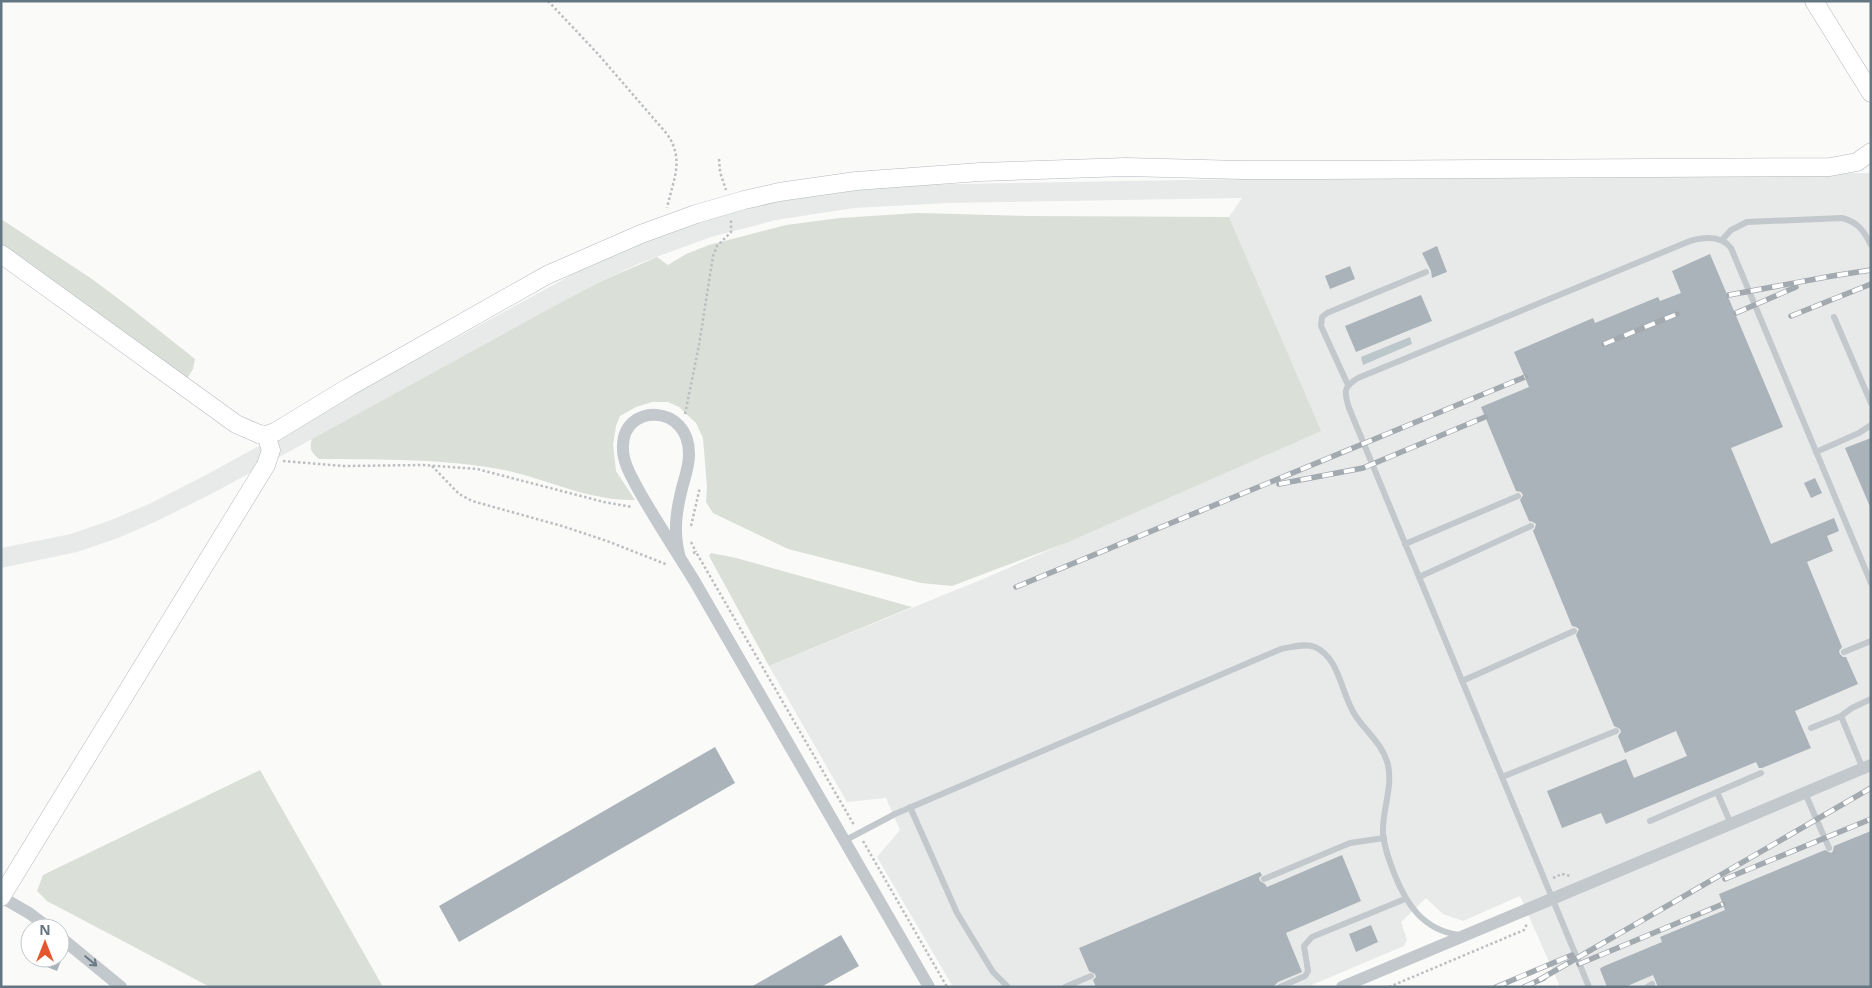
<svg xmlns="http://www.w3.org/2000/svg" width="1872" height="988" font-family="'Noto Sans',sans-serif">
<rect width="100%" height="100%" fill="#fafaf8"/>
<!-- built -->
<polygon fill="#e8e9e9" points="1871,173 1871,987 1560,987 1520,896 1463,921 1443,914 1426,898 1401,922 1407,940 1404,946 1307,987 953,987 877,857 900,830 886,798 847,802 769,666 983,579 1320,431 1229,217 1242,198 948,203 854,208 776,220 711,237 640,263 604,280 215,492 157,521 118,538 77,552 1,568 1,548 71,534 111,520 149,504 206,475 595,262 633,245 739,209 811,194 901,185 1242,179"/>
<!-- green -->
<g fill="#dadfd7">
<path d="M918,213L1027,216L1229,217L1321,431L1066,543L952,586L921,583L788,549L713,513L706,502L707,487L703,438L696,423L679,407L668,402H652L636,407L620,416L616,426L613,445L616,471L635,500C591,501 551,481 509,471C447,458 382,460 319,459C311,452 309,449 312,439L560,303L604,280L657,257L668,265L686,254L709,245L786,225L840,218Z"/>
<polygon points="1,219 92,279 132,309 195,359 193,369 187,379 64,288 1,244"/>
<polygon points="711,553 736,558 912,607 769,666 709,556"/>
<polygon points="260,770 383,987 210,987 47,901 37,891 43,875"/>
</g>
<!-- water -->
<polygon fill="#bbc7cb" points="1410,337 1412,344 1363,365 1361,357"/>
<!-- building -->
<g fill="#aab3b9">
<polygon points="1437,246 1447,272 1432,278 1431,271 1422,253"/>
<polygon points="1710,254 1783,427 1731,448 1771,544 1834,518 1839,531 1827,536 1833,551 1807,562 1842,647 1839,651 1840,654 1843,657 1846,657 1858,684 1795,711 1811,748 1762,768 1759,768 1756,762 1606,824 1601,813 1562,828 1547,791 1626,759 1634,778 1687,756 1676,731 1625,753 1618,736 1621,732 1620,729 1614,726 1576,635 1579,629 1576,627 1572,626 1533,531 1535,528 1536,524 1533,522 1529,521 1520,500 1523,495 1521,492 1516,491 1481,407 1529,387 1514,352 1593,318 1595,323 1658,297 1660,301 1681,293 1672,271"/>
<polygon points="1350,266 1355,279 1330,289 1325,276"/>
<polygon points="1421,295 1432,321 1356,352 1345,326"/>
<polygon points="1871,438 1871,509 1845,448"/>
<polygon points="1815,478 1822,493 1811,498 1804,483"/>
<polygon points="715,747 735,783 459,942 439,906"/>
<polygon points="1871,831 1871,987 1658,987 1653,975 1625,987 1607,987 1600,969 1602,967 1662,942 1660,937 1725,910 1719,894 1825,850 1831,853 1833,851 1834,846"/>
<polygon points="1342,855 1361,901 1286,933 1302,972 1278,982 1273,987 1096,987 1093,980 1096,977 1095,974 1089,971 1079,948 1260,872 1262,875 1259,878 1260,881 1265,884 1267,887"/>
<polygon points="1371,925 1378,942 1356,952 1349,934"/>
<polygon points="841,935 859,966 821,987 751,987"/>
<polygon points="25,958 62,958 57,971"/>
</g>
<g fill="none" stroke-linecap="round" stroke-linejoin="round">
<defs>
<g id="secondary">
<polyline points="1814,1 1871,93"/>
<polyline points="1,254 236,424 259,434 266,435 275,432 349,387 547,275 641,234 696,214 744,200 779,192 856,181 980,172 1126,167 1242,170 1318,170 1830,167 1857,162 1871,152"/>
<polyline points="1,897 266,465 271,450 266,435"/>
</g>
</defs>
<!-- secondary casing -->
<use href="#secondary" stroke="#b3babf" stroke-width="19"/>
<!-- path -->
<g stroke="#bbbfc2" stroke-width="2.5" stroke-dasharray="2.5 2.5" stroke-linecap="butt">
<path d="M548,1L598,54L667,134C685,160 673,180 667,208"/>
<polyline points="719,159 720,172 726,190"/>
<polyline points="685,414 699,345 713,256 717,246 731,232 731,219"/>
<polyline points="283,461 343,466 423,465 477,469 604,502 632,507"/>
<polyline points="432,466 459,494 472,501 562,526 607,541 668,565"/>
<polyline points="691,526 700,487"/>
<polyline points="691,542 696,552"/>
<polyline points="693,553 696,552 854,825"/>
<polyline points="863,841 947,987"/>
<polyline points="1553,878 1562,874 1571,876"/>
<polyline points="1389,987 1524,930 1527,924"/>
</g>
<!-- lane -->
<g stroke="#c3c8cc" stroke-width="6">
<path d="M1722,240L1731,230L1747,222L1842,218C1858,222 1864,231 1871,245"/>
<polyline points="1834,317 1871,403"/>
<polyline points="1348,385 1321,326 1322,317 1327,313 1426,272"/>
<polyline points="1816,452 1859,433 1871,425"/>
<polyline points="1405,544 1518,496"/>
<polyline points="1419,577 1531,526"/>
<polyline points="1844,652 1871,641"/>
<polyline points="1462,681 1574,631"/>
<polyline points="1811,728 1841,716"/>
<polyline points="1863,769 1841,716 1852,708 1871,699"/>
<polyline points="1502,777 1616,731"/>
<polyline points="1717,792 1731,824"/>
<polyline points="1805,793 1829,848"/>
<polyline points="910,807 957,913 993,972 1008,987"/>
<polyline points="1650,821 1761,773"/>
<path d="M844,841L895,814L1281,649C1291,647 1305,643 1315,647C1340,658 1341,694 1355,715C1366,732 1383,744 1388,765C1393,788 1382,810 1383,833C1384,847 1389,860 1394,873C1406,904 1423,930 1459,935"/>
<polyline points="1264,879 1350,843 1384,838"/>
<polyline points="1065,987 1091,976"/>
<polyline points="1280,987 1305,976 1308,971 1304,946 1312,937 1405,899"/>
<path d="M1589,987L1349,408C1344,392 1343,387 1358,378L1690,241C1704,237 1721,235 1731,248L1871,583"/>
<polyline points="1647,987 1652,984"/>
</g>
<!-- street -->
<g stroke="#c3c8cc" stroke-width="12">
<path d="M680,558C673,533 676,512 682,488C685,477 689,466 689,455C690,403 623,403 623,446C622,461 631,476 638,489C656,521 676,551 695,582C773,717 851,852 929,987"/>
<polyline points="1,897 29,913 49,928"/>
<polyline points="60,937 121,987"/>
<polyline points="1342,987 1871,765"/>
</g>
<!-- secondary -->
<use href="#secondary" stroke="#fff" stroke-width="18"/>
<defs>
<g id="rail">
<polyline points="1729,295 1832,276 1871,270"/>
<polyline points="1736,313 1796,287"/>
<polyline points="1791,316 1871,284"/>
<polyline points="1604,344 1677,314"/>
<polyline points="1279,484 1363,468 1485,417"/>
<polyline points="1016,587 1525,377"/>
<polyline points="1725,879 1871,819"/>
<polyline points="1579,964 1723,904"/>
<polyline points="1539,980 1871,788"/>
<polyline points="1496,987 1572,955"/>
<polyline points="1524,987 1544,978"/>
</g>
</defs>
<!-- rail casing -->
<use href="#rail" stroke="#a2aab0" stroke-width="5.5"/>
<!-- rail -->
<use href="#rail" stroke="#fff" stroke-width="4" stroke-dasharray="11" stroke-linecap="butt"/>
</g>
<!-- one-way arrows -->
<defs><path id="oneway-shaft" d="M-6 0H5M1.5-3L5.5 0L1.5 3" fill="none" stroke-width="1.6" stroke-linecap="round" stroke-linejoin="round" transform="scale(1.25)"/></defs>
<use stroke="#6a7a87" href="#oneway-shaft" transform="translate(91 961) rotate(40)"/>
<!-- border -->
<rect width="1872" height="988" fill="none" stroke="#657683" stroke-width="5"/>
<!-- north arrow -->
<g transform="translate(45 943)"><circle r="24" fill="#ffffff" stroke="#c1c8cd"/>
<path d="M0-4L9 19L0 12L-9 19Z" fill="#e4572e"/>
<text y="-8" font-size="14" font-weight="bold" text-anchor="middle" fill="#657683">N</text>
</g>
</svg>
